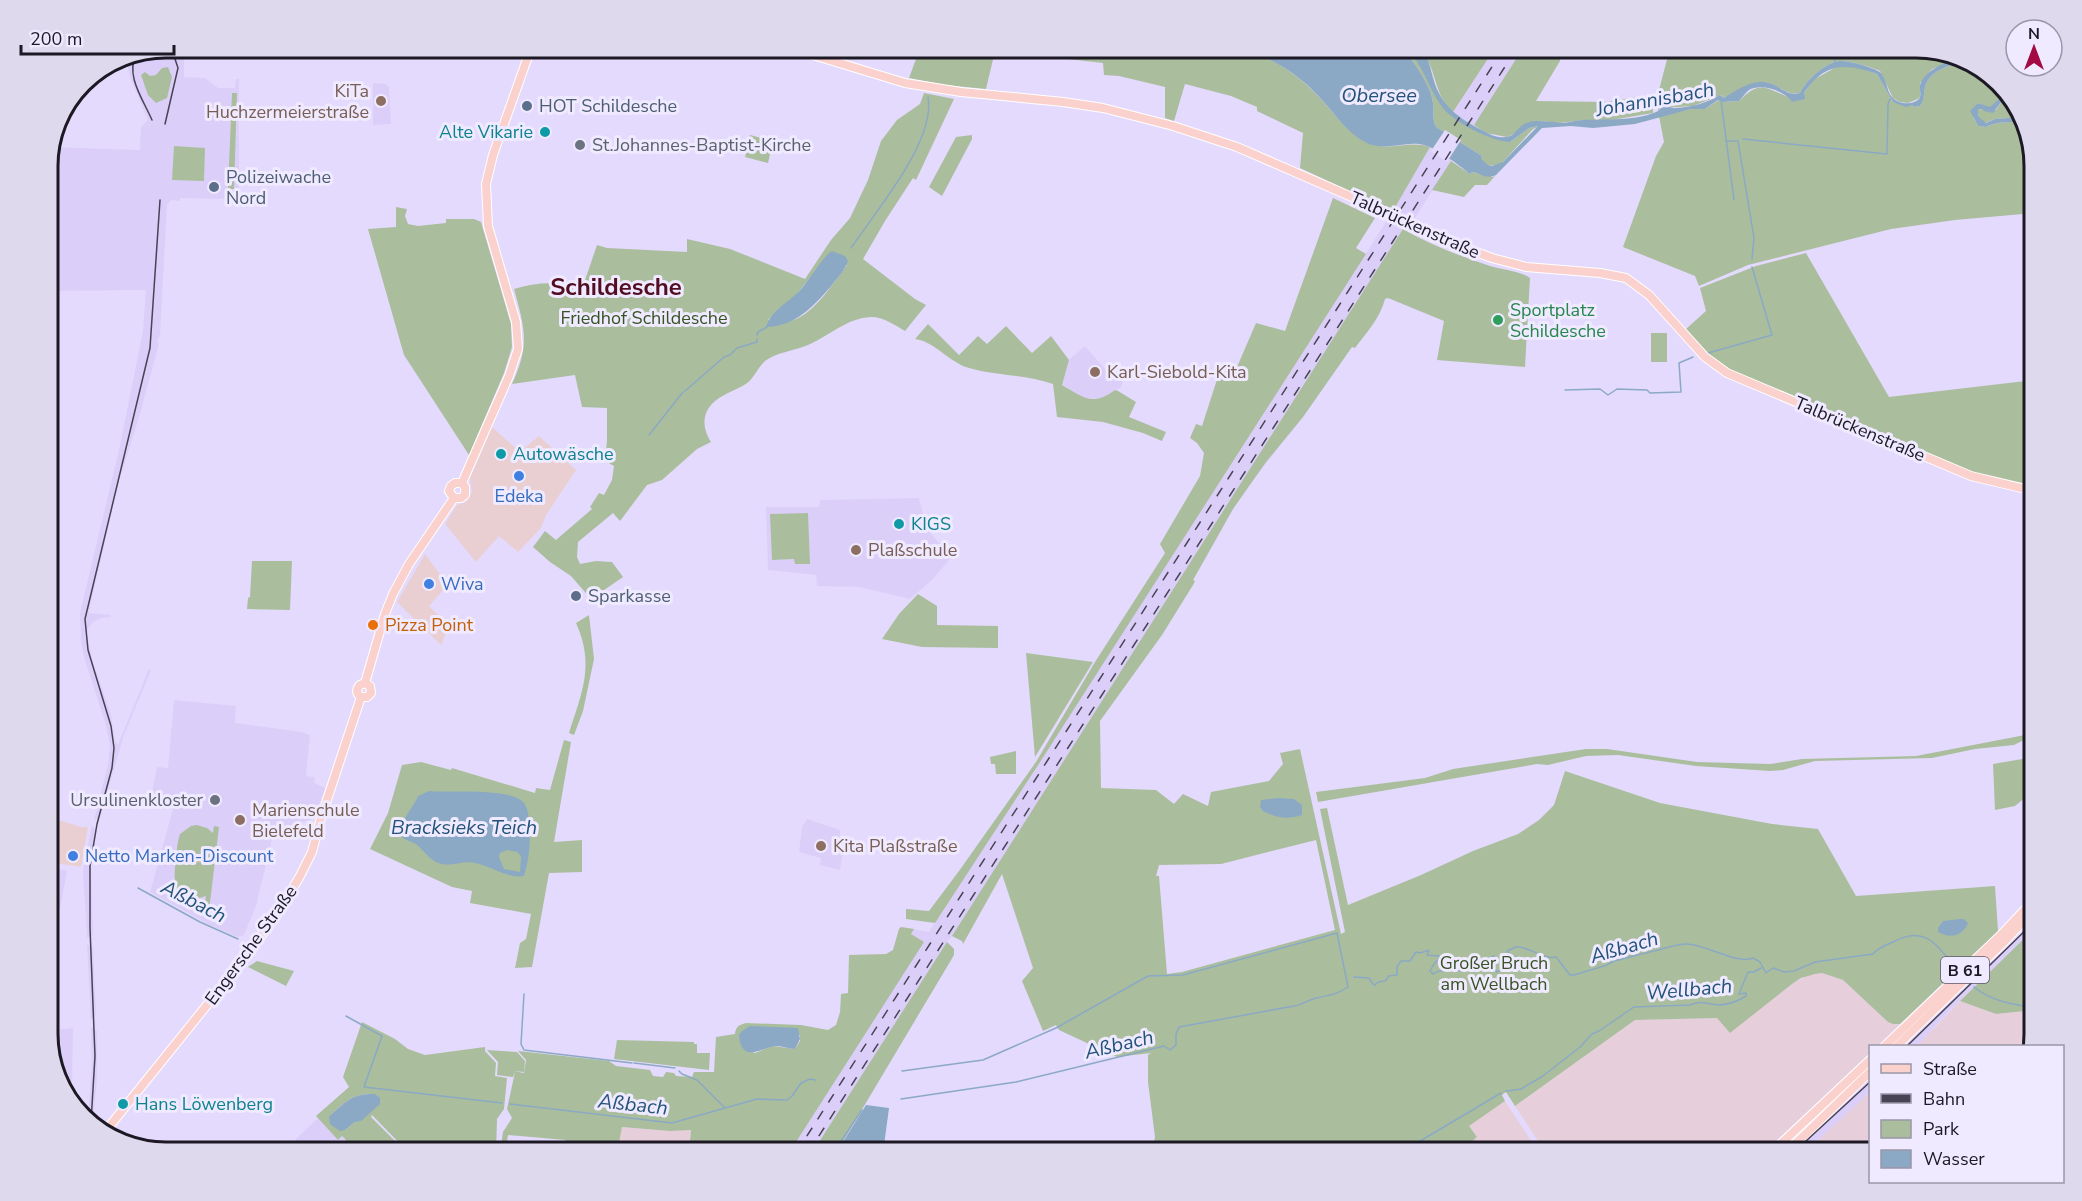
<svg xmlns="http://www.w3.org/2000/svg" width="2082" height="1201" font-family="'Nunito Sans',sans-serif">
<rect width="100%" height="100%" fill="#e4dafd"/>
<!-- commercial -->
<g fill="#e9cfd2">
<polygon points="492,427 520,452 539,436 576,470 546,515 541,528 518,552 499,536 476,562 445,524 457,505 466,502 472,492 470,478"/>
<polygon points="425,554 448,585 429,606 449,626 441,645 397,602"/>
<polygon points="48,815 55,819 81,827 88,827 81,867 48,862"/>
</g>
<!-- industrial -->
<g fill="#e6cfda">
<polygon points="1822,973 1843,980 1888,1022 1900,1024 1877,1046 1870,1046 1870,1053 1763,1153 1546,1153 1515,1106 1635,1020 1717,1018 1730,1032 1792,984 1808,975"/>
<polygon points="1960,1001 1996,1014 2034,1010 2034,1034 2031,1046 1917,1046"/>
<polygon points="1870,1092 1870,1153 1804,1153 1807,1150"/>
<polygon points="1505,1101 1539,1153 1458,1153 1477,1137 1468,1126"/>
<polygon points="622,1127 670,1131 691,1129 689,1152 692,1153 617,1153"/>
</g>
<!-- built -->
<g fill="#dbcff9">
<polygon points="167,48 184,48 184,77 205,78 218,88 235,88 236,79 239,79 239,199 180,198 180,201 171,200 167,205 160,335 157,342 159,343 140,414 118,484 89,611 89,613 110,615 110,617 102,618 93,622 88,628 87,634 92,659 111,715 115,741 118,745 149,669 151,670 124,735 100,817 94,820 108,765 110,745 106,725 84,657 81,641 80,613 119,450 143,331 146,290 48,291 48,159 51,147 140,150 141,127 148,120 130,77 126,56"/>
<polygon points="1495,48 1523,48 1413,221 1410,220 1408,228 1378,276 1377,311 1303,417 1249,485 1233,509 1206,558 1176,608 1059,771 962,941 952,936 947,942 954,949 954,955 836,1153 749,1153 891,957 899,929 901,927 929,932 1286,379 1393,211 1430,147"/>
<polygon points="373,83 385,84 389,87 391,124 373,125"/>
<polygon points="1085,346 1105,369 1115,362 1125,374 1121,387 1102,399 1083,398 1062,384 1069,360"/>
<polygon points="919,498 925,522 931,534 950,555 950,559 932,580 910,599 859,587 817,586 816,575 768,570 766,507 819,507 820,500"/>
<polygon points="174,700 236,706 235,723 302,732 310,735 306,776 315,777 314,783 325,788 315,818 274,831 256,906 244,935 238,937 208,924 150,892 175,802 152,793 157,767 168,768"/>
<polygon points="807,819 840,830 840,838 845,839 840,870 820,865 821,858 799,852 802,827"/>
<polygon points="92,825 96,831 91,867 93,935 87,938 83,870"/>
<polygon points="48,867 67,871 60,909 48,907"/>
<polygon points="2034,919 2034,929 2026,937 1947,1013 1917,1046 1905,1046 2013,942"/>
<polygon points="87,944 93,948 96,1014 91,1020"/>
<polygon points="91,1027 97,1031 97,1079 93,1123 88,1119 92,1064"/>
<polygon points="73,1028 72,1093 71,1103 68,1100 48,1042 48,1031"/>
<polygon points="1870,1079 1870,1092 1815,1143 1804,1153 1790,1153 1797,1149"/>
<polygon points="317,1119 319,1119 338,1140 342,1136 346,1140 334,1153 308,1153 295,1140"/>
</g>
<!-- green -->
<g fill="#aabe9d" fill-rule="evenodd">
<path d="M920,48H1242C1273,58 1297,74 1320,98C1335,114 1346,132 1367,142C1387,153 1409,139 1430,147L1393,211L1300,168L1303,133L1257,111V107L1231,96L1185,84L1174,121L1165,118V87L1119,76L1104,75L1103,63L995,51L986,89L945,85L909,78Z"/>
<path d="M1401,48H1405C1425,65 1431,91 1447,111C1458,126 1492,137 1510,142L1529,128L1538,126V127L1533,129L1501,164C1493,167 1485,166 1480,159L1482,156L1436,127C1432,119 1434,111 1433,103C1432,87 1412,58 1401,48Z"/>
<path d="M1420,48H1495L1453,112C1433,95 1437,67 1420,48Z"/>
<polygon points="1523,48 1560,48 1560,61 1536,101 1604,102 1652,95 1653,113 1611,120 1583,120 1560,123 1540,121 1507,137 1486,133 1474,125"/>
<path d="M1670,48H1915L1958,59L1932,69L1920,83V97L1918,99L1908,103L1900,102L1893,98L1880,71C1872,67 1848,60 1839,61C1825,63 1806,80 1800,93C1785,96 1778,83 1764,82C1751,81 1735,92 1724,98L1721,95L1693,106L1661,108L1658,111L1659,90Z"/>
<path d="M1963,61L1974,64L2002,91L2001,97L1990,108L1978,103L1973,117L1978,126L1986,127C1997,121 2011,122 2023,122L2034,159V213L1955,220L1891,229L1748,265L1699,286L1695,276L1623,247L1656,156L1664,142L1659,116L1691,109H1705L1719,100L1723,102L1739,101C1760,79 1766,88 1790,98L1804,93L1813,80L1840,65L1857,67L1877,74L1893,102L1912,105L1914,107L1920,106C1925,100 1923,95 1925,88C1928,71 1949,66 1963,61Z"/>
<polygon points="168,67 172,77 167,98 156,103 148,95 141,75 145,72 150,76 156,75 162,68"/>
<polygon points="232,93 237,93 234,189 228,189"/>
<path d="M924,93L954,99L916,180L913,178L885,221L863,259L915,299L926,305L905,331C895,325 883,317 871,317C847,318 829,336 808,345C794,351 777,352 765,361C757,368 753,381 744,385C731,393 715,396 707,411C702,421 705,433 711,442L697,449L662,480L647,485L620,521L613,513L578,542L577,557L580,564L596,561L612,562L623,577L591,599L571,576L550,562L533,547L545,531L556,540L592,509L590,507L599,493L604,495L612,480L614,466L605,461L607,441V408L582,407L575,375L512,384C530,345 525,329 514,289C538,282 558,281 582,289L597,245L607,248L687,252V239L730,249L805,279L831,240L850,218L868,180L881,141L897,120L920,104ZM822,263L847,265C835,281 813,315 793,320C785,321 776,320 768,320L796,295Z"/>
<path d="M2008,97L2018,107L2021,117L1995,119L1985,123C1979,120 1977,116 1978,109L1996,110L2002,101L2006,100Z"/>
<polygon points="750,135 773,141 768,163 745,157"/>
<polygon points="972,135 972,139 942,196 929,187 956,137"/>
<polygon points="174,146 205,148 204,181 172,180"/>
<polygon points="1451,161 1470,174 1472,172 1493,177 1496,175 1487,185 1475,185 1464,197 1432,190"/>
<polygon points="1333,198 1375,218 1356,248 1366,254 1042,759 935,923 906,919 906,909 929,911 959,871 1036,762 1095,662 1165,553 1160,544 1200,476 1204,453 1197,443 1190,438 1196,424 1202,426 1222,364 1237,367 1256,323 1285,331"/>
<polygon points="396,207 407,209 405,216 408,224 418,226 446,223 446,219 474,219 481,222 511,324 512,347 504,373 469,455 404,355 368,229 396,227"/>
<path d="M1403,229C1430,245 1461,256 1490,266C1500,269 1523,272 1530,278L1525,367L1437,360L1444,321L1388,298L1385,299C1380,318 1367,332 1355,348L1352,347L1303,417L1266,462L1233,509L1193,580L1195,581L1193,585L1162,635L1100,721L1101,788L1156,790L1174,804L1183,794L1208,806L1211,792L1269,781L1283,764L1280,753L1300,749L1341,934L1345,932L1320,809L1327,808L1348,905L1421,875L1473,851L1518,834L1539,820L1554,805L1565,771L1660,803L1772,824L1818,829L1856,896L1995,886L1998,931L1900,1024H1893L1888,1022L1843,980L1822,973L1815,974L1801,978L1792,984L1730,1033L1717,1018L1635,1020L1515,1106L1506,1092L1502,1095L1505,1101L1469,1126L1477,1137L1458,1153H1152L1155,1137L1148,1082V1055L1151,1053L1117,1057L1059,1030L1056,1025L1043,1031L1022,981L1033,968L1002,874L963,944L962,941L952,936ZM1316,840L1335,930L1182,972L1167,974L1159,876H1156L1159,865L1221,864Z"/>
<polygon points="1806,253 1889,397 2034,380 2034,487 1987,477 1970,471 1727,370 1717,363 1686,329 1706,311 1700,288 1756,266"/>
<path d="M928,324L959,355L978,336L987,344L1006,326L1032,353L1051,336L1069,360L1062,385C1083,397 1092,407 1115,390L1118,391L1136,402L1129,417L1166,432L1162,441L1143,433L1103,422L1057,417L1053,384C1025,374 996,376 969,368C948,362 936,342 915,339Z"/>
<rect x="1651" y="333" width="16" height="29"/>
<polygon points="808,513 810,564 795,564 794,559 772,560 770,514"/>
<polygon points="252,561 292,561 290,610 247,609 248,598 250,597"/>
<polygon points="918,594 937,606 937,625 998,626 998,648 922,647 882,639 899,614"/>
<path d="M589,615L594,659L583,711L574,735L569,733C582,692 595,665 576,623Z"/>
<polygon points="1026,653 1093,662 1035,757"/>
<polygon points="2034,729 2034,735 2014,745 1975,749 1932,758 1815,761 1783,770 1770,771 1696,766 1618,755 1586,756 1548,765 1537,764 1318,802 1316,792 1425,778 1453,769 1586,749 1607,749 1697,762 1770,764 1802,759 1916,756 2025,735"/>
<polygon points="564,740 571,742 554,842 582,840 582,872 549,873 532,967 515,968 520,943 526,939 531,914 470,903 472,891 452,887 370,849 388,813 402,765 421,762 451,770 452,768 535,793 536,788 550,790"/>
<polygon points="1016,751 1016,774 996,774 995,764 991,764 990,757"/>
<polygon points="2028,758 2034,765 2034,790 2015,806 1995,810 1993,764"/>
<path d="M197,825L207,828L213,833L214,826L219,827L209,911L204,910L206,896C172,907 173,883 176,858C177,850 177,842 180,834L191,826Z"/>
<path d="M901,927L914,929L911,934L924,942L789,1153H692L689,1152L691,1130L670,1131L622,1127L617,1153H564L566,1140L508,1135L506,1148L508,1142L521,1144L520,1153H500L503,1132L512,1118L507,1109L515,1072L513,1077L497,1075L498,1062L487,1050L517,1052L525,1061L524,1072L514,1071L524,1073L526,1060L518,1051L609,1061L616,1066L650,1070L653,1076L663,1077L666,1072L674,1073L676,1076L692,1077L694,1072H714L716,1037L735,1034C736,1026 739,1025 746,1023L801,1025L828,1030L836,1025L840,1012L841,994L848,993L849,955L886,954L893,950L899,929ZM800,1035V1041L795,1049L773,1046L755,1053L743,1048L740,1041Z"/>
<polygon points="2034,929 2034,1010 1996,1014 1960,1001"/>
<polygon points="947,942 954,949 954,955 836,1153 812,1153"/>
<polygon points="257,961 294,971 286,986 248,967"/>
<path d="M362,1022L395,1039L408,1049L425,1055L485,1047V1051L496,1063L495,1076L507,1078L504,1109L497,1119L496,1153H409L372,1115L371,1117L396,1142L385,1153H343L339,1148L346,1140L342,1136L338,1140L316,1116L349,1087L343,1077ZM375,1094L355,1122L345,1130L329,1116C347,1102 349,1094 375,1094Z"/>
<polygon points="617,1040 694,1042 694,1044 697,1044 697,1053 710,1053 709,1070 614,1059"/>
</g>
<!-- water -->
<g fill="#8ba9c5" fill-rule="evenodd">
<path d="M1242,48H1401C1412,58 1432,87 1433,103C1434,111 1432,119 1436,127L1482,156L1481,159L1488,165L1492,166L1503,162L1538,126L1529,128L1510,142C1493,142 1453,122 1443,108C1428,89 1424,64 1405,48H1420C1430,59 1430,68 1434,81C1441,104 1456,116 1476,127C1486,132 1495,139 1506,137C1514,137 1517,128 1524,124C1533,119 1546,122 1556,122C1565,125 1573,120 1583,120C1605,119 1635,121 1656,112C1659,111 1661,108 1663,106C1667,105 1672,109 1676,108C1692,107 1707,103 1720,95L1724,98C1735,91 1751,80 1764,82C1779,83 1785,97 1800,93C1806,80 1825,63 1839,61C1848,60 1872,67 1880,72C1887,79 1886,90 1892,97C1898,104 1912,106 1919,99C1922,95 1919,89 1920,85C1924,71 1950,57 1963,61C1949,66 1928,71 1925,88C1923,96 1925,100 1920,106L1914,107L1912,105L1906,107L1893,102L1877,74C1845,63 1825,62 1804,93L1805,99L1792,102C1785,91 1761,83 1749,90C1746,92 1742,98 1739,101L1723,102L1718,100L1705,109H1691L1635,124L1593,128L1571,126L1542,128L1496,175C1486,180 1481,173 1472,172L1470,174C1459,165 1433,145 1419,144C1400,142 1384,152 1365,142C1346,132 1336,115 1322,100C1300,75 1274,59 1242,48Z"/>
<path d="M2002,91L2008,97L2006,100L2002,101L1993,113L1984,111L1982,109H1978V116L1986,123L1995,119L2021,117L2023,122C2011,122 1997,121 1986,127L1978,126L1970,111L1978,103L1990,107L2001,97Z"/>
<path d="M832,251L845,256L848,261C845,270 838,277 832,285C815,305 795,327 766,327C771,310 791,301 802,288C809,280 825,254 832,251Z"/>
<path d="M429,791C449,793 512,787 524,803C529,810 529,821 530,830C530,846 529,860 524,876C508,879 491,866 475,863C462,860 451,868 438,863C429,859 424,851 417,845C412,841 405,841 401,836C401,817 411,812 418,796ZM507,850L517,852L521,856L520,872L504,869L499,857L500,853Z"/>
<path d="M1278,798L1294,799L1302,805V815C1288,820 1276,818 1263,811L1260,807L1261,800Z"/>
<path d="M1960,919H1964L1968,923C1963,936 1950,939 1938,932V928L1943,921Z"/>
<path d="M750,1026L798,1028L800,1039L795,1049C789,1049 783,1046 776,1046C763,1047 741,1065 739,1035L742,1031Z"/>
<path d="M375,1094L380,1098V1104L361,1121L355,1122L345,1130L340,1131L330,1124L329,1116C347,1102 349,1094 375,1094Z"/>
<polygon points="866,1105 889,1108 883,1153 836,1153"/>
</g>
<!-- pier -->
<polygon fill="#e4dafd" points="1445,130 1461,140 1447,162 1431,151"/>
<g fill="none" stroke-linecap="round" stroke-linejoin="round">
<!-- stream -->
<g stroke="#8ba9c5" stroke-width="1.5">
<polyline points="1834,48 1835,62"/>
<polyline points="1721,100 1734,200"/>
<polyline points="1743,139 1887,154 1888,104 1890,99"/>
<polyline points="1726,141 1738,141 1754,238 1752,259"/>
<path d="M851,248C876,211 936,141 928,97"/>
<polyline points="757,335 758,332 767,327"/>
<polyline points="1708,353 1772,335 1752,267"/>
<polyline points="1565,390 1600,389 1608,395 1617,389 1647,390 1650,393 1681,392 1679,363 1693,357"/>
<polyline points="685,391 724,357 730,355 737,348 757,342 757,339"/>
<polyline points="649,435 683,392"/>
<polyline points="138,888 200,922 238,939"/>
<path d="M1354,977L1369,978L1373,984L1375,985L1378,982L1385,981L1389,976L1397,975V967L1401,961H1410L1416,952L1420,953L1429,950L1427,955L1439,956V959L1434,964L1430,971L1433,974C1442,967 1453,973 1464,970L1465,966C1477,961 1475,966 1485,968L1490,958L1493,956L1497,958L1494,964V968L1497,972C1504,967 1511,969 1518,965L1516,957H1513L1507,951C1510,950 1513,948 1516,947C1526,945 1543,960 1556,957L1570,975H1574L1607,965L1614,961C1627,958 1641,954 1654,951C1665,949 1675,944 1686,944C1706,944 1737,965 1753,958L1760,962L1766,973L1773,968L1784,972L1794,971L1815,962L1873,954C1878,948 1886,945 1893,942C1925,925 1936,944 1955,967"/>
<path d="M1974,987C1991,1001 2013,1005 2034,1007"/>
<polyline points="524,994 521,1044 524,1050 632,1063"/>
<polyline points="346,1016 382,1036 364,1087 502,1103"/>
<polyline points="634,1063 675,1068"/>
<polyline points="679,1071 682,1074 697,1080 724,1107"/>
<path d="M1506,1091L1521,1089L1543,1076L1580,1047L1592,1034L1599,1031L1634,1007L1690,1005C1701,1000 1707,1004 1718,1005C1728,1005 1738,1001 1746,996V993L1739,994L1748,972H1754L1761,968"/>
<path d="M901,1099L1016,1082L1164,1046L1170,1050L1176,1045V1034L1179,1027L1294,1006C1303,1004 1309,1000 1316,998C1329,995 1337,995 1348,987L1337,933L1183,975L1148,976L1056,1028L983,1060L902,1071"/>
<polyline points="510,1104 672,1123 757,1099 787,1100 792,1096 801,1083 810,1079 815,1080"/>
<polyline points="833,1153 862,1110"/>
<polyline points="1400,1153 1501,1093"/>
</g>
<defs>
<g id="major">
<polyline points="790,48 905,83 961,92 1063,102 1103,108 1173,126 1237,147 1384,211 1449,242 1492,258 1526,267 1600,273 1626,278 1649,295 1705,357 1727,373 1971,476 2034,491"/>
<polyline points="462,483 509,376 518,349 516,322 488,226 486,184 493,155 531,48"/>
<polyline points="454,498 461,498 465,495 465,487 462,483"/>
<polyline points="454,498 449,491 451,486 455,483 462,483"/>
<polyline points="365,683 385,614 393,594 409,564 454,498"/>
<polyline points="361,697 367,697 371,693 370,686 365,683"/>
<path d="M361,697C356,694 356,689 360,685L365,683"/>
<polyline points="1885,1046 2003,933 2034,900"/>
<polyline points="1897,1046 2005,941 2034,910"/>
<polyline points="104,1133 244,959 278,913 300,876 312,852 321,818 361,697"/>
<polyline points="1771,1153 1870,1060"/>
<polyline points="1786,1153 1870,1072"/>
</g>
</defs>
<!-- major casing -->
<use href="#major" stroke="#fff" stroke-width="10"/>
<!-- major -->
<use href="#major" stroke="#fbd1cd" stroke-width="8"/>
<!-- tram -->
<g stroke="#484354" stroke-width="1.5">
<path d="M137,54C124,74 144,101 152,120"/>
<polyline points="165,124 178,68 174,56 165,48"/>
<polyline points="1907,1046 2034,922"/>
<polyline points="91,1122 95,1056 90,928 90,866 97,824 112,768 114,748 111,726 88,650 85,619 150,348 160,200"/>
<polyline points="1793,1153 1870,1082"/>
</g>
<!-- rail -->
<g stroke="#484354" stroke-width="1.5" stroke-dasharray="10 10" stroke-linecap="butt">
<polyline points="796,1153 1504,48"/>
<polyline points="808,1153 1517,48"/>
</g>
</g>
<!-- markers -->
<g fill="#8d6e63" stroke="#efeaff" stroke-width="2">
<circle cx="381" cy="101" r="6"/>
<circle cx="1095" cy="372" r="6"/>
<circle cx="856" cy="550" r="6"/>
<circle cx="240" cy="820" r="6"/>
<circle cx="821" cy="846" r="6"/>
</g>
<g fill="#5c6f8a" stroke="#efeaff" stroke-width="2">
<circle cx="527" cy="106" r="6"/>
<circle cx="214" cy="187" r="6"/>
<circle cx="576" cy="596" r="6"/>
</g>
<g fill="#0f9aa8" stroke="#efeaff" stroke-width="2">
<circle cx="545" cy="132" r="6"/>
<circle cx="501" cy="454" r="6"/>
<circle cx="899" cy="524" r="6"/>
<circle cx="123" cy="1104" r="6"/>
</g>
<g fill="#6b7280" stroke="#efeaff" stroke-width="2">
<circle cx="580" cy="145" r="6"/>
<circle cx="215" cy="800" r="6"/>
</g>
<circle fill="#2e9e5b" stroke="#efeaff" stroke-width="2" cx="1498" cy="320" r="6"/>
<g fill="#3f7fe0" stroke="#efeaff" stroke-width="2">
<circle cx="519" cy="476" r="6"/>
<circle cx="429" cy="584" r="6"/>
<circle cx="73" cy="856" r="6"/>
</g>
<circle fill="#e8710a" stroke="#efeaff" stroke-width="2" cx="373" cy="625" r="6"/>
<g text-anchor="middle" stroke-width="6" stroke-linejoin="round" paint-order="stroke">
<!-- shield labels -->
<rect fill="#efeaff" stroke="#5b5766" stroke-width="1.5" x="1941" y="957" width="48" height="26" rx="4.5"/>
<g font-size="16" font-weight="bold" fill="#1c1824">
<text x="1965" y="976">B 61</text>
</g>
<!-- education labels -->
<g font-size="18" fill="#785e54" stroke="#efeaff" text-anchor="start">
<text x="369" y="97" text-anchor="end">KiTa<tspan x="369" dy="21">Huchzermeierstraße</tspan></text>
<text x="1107" y="378">Karl-Siebold-Kita</text>
<text x="868" y="556">Plaßschule</text>
<text x="252" y="816">Marienschule<tspan x="252" dy="21">Bielefeld</tspan></text>
<text x="833" y="852">Kita Plaßstraße</text>
</g>
<!-- service labels -->
<g font-size="18" fill="#4e5e75" stroke="#efeaff" text-anchor="start">
<text x="539" y="112">HOT Schildesche</text>
<text x="226" y="183">Polizeiwache<tspan x="226" dy="21">Nord</tspan></text>
<text x="588" y="602">Sparkasse</text>
</g>
<!-- culture labels -->
<g font-size="18" fill="#0d838f" stroke="#efeaff" text-anchor="start">
<text x="533" y="138" text-anchor="end">Alte Vikarie</text>
<text x="513" y="460">Autowäsche</text>
<text x="911" y="530">KIGS</text>
<text x="135" y="1110">Hans Löwenberg</text>
</g>
<!-- worship labels -->
<g font-size="18" fill="#5b616d" stroke="#efeaff" text-anchor="start">
<text x="592" y="151">St.Johannes-Baptist-Kirche</text>
<text x="203" y="806" text-anchor="end">Ursulinenkloster</text>
</g>
<!-- street labels -->
<g font-size="18" fill="#1c1824" stroke="#efeaff">
<text transform="translate(1415 225) rotate(24)" y="6">Talbrückenstraße</text>
<text transform="translate(1860 429) rotate(23)" y="6">Talbrückenstraße</text>
<text transform="translate(251 945) rotate(-54)" y="6">Engersche Straße</text>
</g>
<!-- leisure labels -->
<g font-size="18" fill="#27864d" stroke="#efeaff" text-anchor="start">
<text x="1510" y="316">Sportplatz<tspan x="1510" dy="21">Schildesche</tspan></text>
</g>
<!-- park labels -->
<g font-size="18" fill="#365321" stroke="#efeaff">
<text x="644" y="324">Friedhof Schildesche</text>
<text x="1494" y="969">Großer Bruch<tspan x="1494" dy="21">am Wellbach</tspan></text>
</g>
<!-- shop labels -->
<g font-size="18" fill="#366cbe" stroke="#efeaff" text-anchor="start">
<text x="519" y="502" text-anchor="middle">Edeka</text>
<text x="441" y="590">Wiva</text>
<text x="85" y="862">Netto Marken-Discount</text>
</g>
<!-- food labels -->
<g font-size="18" fill="#c56008" stroke="#efeaff" text-anchor="start">
<text x="385" y="631">Pizza Point</text>
</g>
<!-- water labels -->
<g font-size="20" font-style="italic" fill="#24537a" stroke="#efeaff">
<text x="1379" y="102">Obersee</text>
<text transform="translate(1655 99) rotate(-10)" y="7">Johannisbach</text>
<text x="464" y="834">Bracksieks Teich</text>
<text transform="translate(194 901) rotate(27)" y="7">Aßbach</text>
<text transform="translate(1624 947) rotate(-16)" y="7">Aßbach</text>
<text transform="translate(1689 989) rotate(-5)" y="7">Wellbach</text>
<text transform="translate(1119 1044) rotate(-13)" y="7">Aßbach</text>
<text transform="translate(633 1104) rotate(6)" y="7">Aßbach</text>
</g>
<!-- district labels -->
<g font-size="24" font-weight="bold" fill="#520d21" stroke="#efeaff">
<text x="616" y="295">Schildesche</text>
</g>
</g>
<!-- crop -->
<path d="M0 0H2082V1201H0ZM166 58H1916A108 108 0 0 1 2024 166V1034A108 108 0 0 1 1916 1142H166A108 108 0 0 1 58 1034V166A108 108 0 0 1 166 58Z" fill="#ded9ed" fill-rule="evenodd"/>
<path fill="none" stroke="#1c1824" stroke-width="3" d="M166 58H1916A108 108 0 0 1 2024 166V1034A108 108 0 0 1 1916 1142H166A108 108 0 0 1 58 1034V166A108 108 0 0 1 166 58Z"/>
<!-- legend -->
<rect x="1869" y="1045" width="195" height="138" fill="#efeaff" stroke="#9b96a7" stroke-width="1.5"/>
<rect x="1881" y="1064" width="30" height="9" fill="#fbd1cd" stroke="#9b96a7" stroke-width="1.5"/>
<text x="1923" y="1075" font-size="18" fill="#1c1824">Straße</text>
<rect x="1881" y="1094" width="30" height="9" fill="#484354" stroke="#9b96a7" stroke-width="1.5"/>
<text x="1923" y="1105" font-size="18" fill="#1c1824">Bahn</text>
<rect x="1881" y="1120" width="30" height="18" fill="#aabe9d" stroke="#9b96a7" stroke-width="1.5"/>
<text x="1923" y="1135" font-size="18" fill="#1c1824">Park</text>
<rect x="1881" y="1150" width="30" height="18" fill="#8ba9c5" stroke="#9b96a7" stroke-width="1.5"/>
<text x="1923" y="1165" font-size="18" fill="#1c1824">Wasser</text>
<!-- north arrow -->
<g transform="translate(2034 48)"><circle r="28" fill="#efeaff" stroke="#9b96a7" stroke-width="1.5"/>
<path d="M0-4.5L10 22L0 15L-10 22Z" fill="#a40b43"/>
<text y="-9" font-size="16" font-weight="bold" text-anchor="middle" fill="#1c1824">N</text>
</g>
<!-- scale -->
<path d="M21 45v9h153v-9" fill="none" stroke="#1c1824" stroke-width="3"/>
<text x="30" y="45" font-size="18" fill="#1c1824" stroke="#efeaff" stroke-width="4.5" paint-order="stroke">200 m</text>
</svg>
